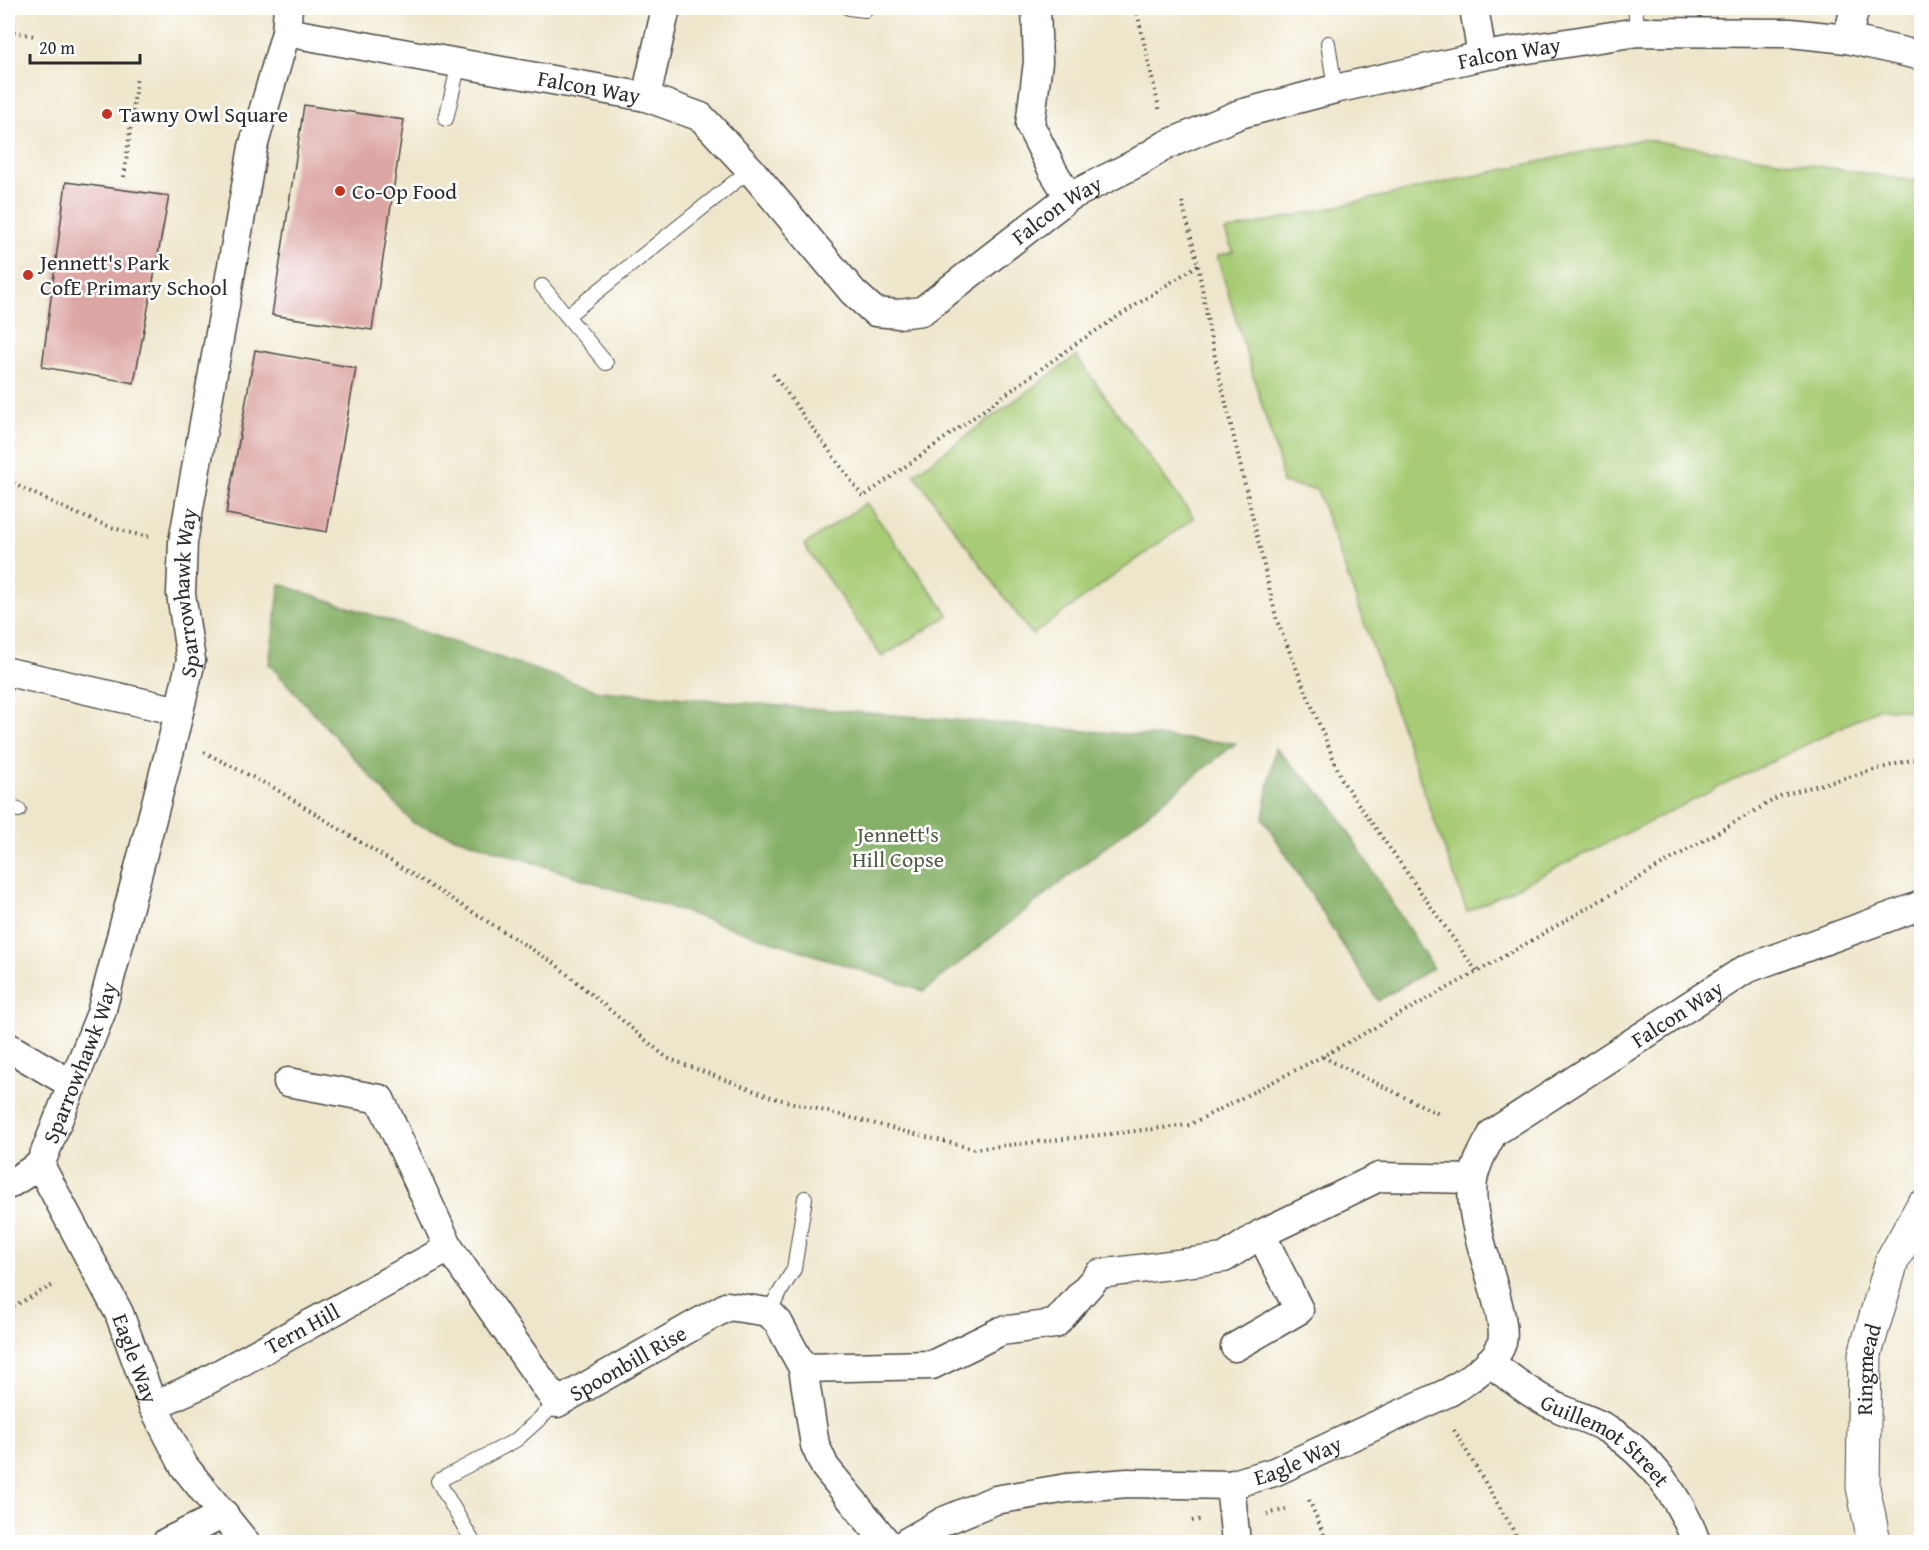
<svg xmlns="http://www.w3.org/2000/svg" width="1929" height="1550" font-family="'Gentium Book Plus',serif">
<rect width="100%" height="100%" fill="#fff"/>
<filter id="ink" filterUnits="userSpaceOnUse"><feTurbulence type="fractalNoise" baseFrequency=".0167" numOctaves="2"/><feDisplacementMap in="SourceGraphic" scale="12" xChannelSelector="R" yChannelSelector="G"/><feConvolveMatrix kernelMatrix="1 2 1 2 8 2 1 2 1" color-interpolation-filters="sRGB"/></filter>
<filter id="wash" filterUnits="userSpaceOnUse"><feTurbulence type="fractalNoise" baseFrequency=".008" numOctaves="4" result="noise"/><feDisplacementMap in="SourceGraphic" scale="24" xChannelSelector="R" yChannelSelector="G"/><feGaussianBlur stdDeviation="1.35" result="paint"/><feColorMatrix in="noise" values="0 0 0 0 0 0 0 0 0 0 0 0 0 0 0 0 0 1.4 0 .05"/><feComposite in="paint" operator="in"/></filter>
<g filter="url(#wash)">
<rect width="100%" height="100%" fill="#eee6ca"/>
<!-- green -->
<g fill="#a8cc76" stroke="#6a7c50" stroke-width="1.5">
<polygon points="1642,139 1921,182 1921,711 1880,708 1467,912 1317,490 1282,483 1280,465 1217,256 1233,252 1225,231"/>
<polygon points="1076,356 1194,518 1032,635 914,474"/>
<polygon points="866,503 949,615 882,657 804,545"/>
</g>
<!-- forest -->
<g fill="#86b067" stroke="#586e49" stroke-width="1.5">
<polygon points="280,584 599,691 1236,743 924,991 413,823 269,664"/>
<polygon points="1275,748 1331,804 1433,968 1378,1001 1263,818"/>
</g>
<g id="blocks">
<!-- building -->
<g fill="#dca6a4">
<polygon points="304,105 404,120 372,330 272,315"/>
<polygon points="66,182 169,196 134,383 42,367"/>
<polygon points="255,350 356,368 327,532 226,514"/>
</g>
</g>
</g>
<g filter="url(#ink)">
<use href="#blocks" fill-opacity="0" stroke="#484743" stroke-width="1.5"/>
<g fill="none" stroke-linecap="round" stroke-linejoin="round">
<defs>
<g id="service">
<polyline points="849,8 865,10"/>
<polyline points="1635,8 1638,32"/>
<polyline points="1328,43 1335,89"/>
<polyline points="446,119 459,63"/>
<polyline points="542,286 606,363"/>
<polyline points="567,316 751,169"/>
<polyline points="8,807 19,810"/>
<polyline points="768,1312 794,1269 805,1198"/>
<polyline points="473,1542 438,1481 516,1440 557,1403"/>
</g>
<g id="minor">
<polyline points="1036,8 1038,62 1030,125 1053,171 1069,197"/>
<polyline points="1474,8 1482,56"/>
<path id="s1" d="M286,32L646,97L701,117L749,168L853,292L875,312L899,314L922,311L1069,197L1137,163L1166,145L1240,114L1335,89L1482,56L1638,32L1790,33L1847,39L1922,56"/>
<polyline points="1847,39 1855,8"/>
<polyline points="646,97 666,8"/>
<polyline points="8,672 179,711"/>
<polyline points="8,1047 73,1085"/>
<path id="s2" d="M288,1082L380,1099L449,1248L557,1403L728,1306L768,1312L778,1322L803,1368L815,1445L825,1467L886,1542"/>
<path id="s3" d="M40,1165L101,1013L172,742L191,660L181,594L183,542L253,147L286,32L288,8"/>
<path id="s4" d="M40,1165L119,1313L153,1406L184,1466L245,1542"/>
<polyline points="8,1185 40,1165"/>
<polyline points="1235,1347 1299,1310 1261,1234"/>
<path id="s5" d="M1489,1362C1511,1378 1534,1397 1559,1408C1576,1416 1593,1420 1609,1430C1649,1455 1681,1499 1696,1542"/>
<polyline points="803,1368 932,1365 1001,1331 1055,1324 1099,1274 1224,1258 1261,1234 1379,1177 1473,1179"/>
<path id="s6" d="M153,1406L199,1385L449,1248"/>
<polyline points="1230,1485 1236,1542"/>
<polyline points="167,1542 224,1514"/>
<path id="s7" d="M907,1542L944,1521L995,1500L1067,1488L1128,1483L1230,1485L1274,1472L1449,1392C1465,1382 1497,1363 1502,1342C1505,1330 1499,1308 1496,1297C1488,1263 1468,1213 1473,1180C1476,1162 1485,1148 1493,1133L1746,969L1922,905"/>
</g>
<g id="tertiary">
<path id="s8" d="M1874,1542L1863,1487L1865,1354L1892,1261L1922,1207"/>
</g>
</defs>
<!-- service casing -->
<use href="#service" stroke="#484743" stroke-width="16"/>
<!-- minor casing -->
<use href="#minor" stroke="#484743" stroke-width="31"/>
<!-- tertiary casing -->
<use href="#tertiary" stroke="#484743" stroke-width="35"/>
<!-- path -->
<g stroke="#484743" stroke-width="4" stroke-dasharray="1.5 4.5" stroke-linecap="butt">
<polyline points="1136,8 1160,112"/>
<polyline points="8,31 35,36"/>
<polyline points="124,177 137,77"/>
<polyline points="1182,202 1198,265 1211,340 1277,621 1343,782 1477,972"/>
<polyline points="773,374 863,497 1077,343 1198,265"/>
<path d="M8,481C53,502 102,530 152,537"/>
<polyline points="204,752 274,788 554,963 667,1058 774,1098 974,1149 1189,1125 1323,1056 1477,972 1782,795 1922,757"/>
<polyline points="1323,1057 1439,1114"/>
<polyline points="8,1309 55,1284"/>
<polyline points="1454,1430 1515,1533 1517,1542"/>
<polyline points="1309,1500 1327,1542"/>
<polyline points="1267,1514 1287,1509"/>
<polyline points="1192,1521 1200,1520"/>
</g>
<!-- service -->
<use href="#service" stroke="#fff" stroke-width="14"/>
<!-- minor -->
<use href="#minor" stroke="#fff" stroke-width="28"/>
<!-- tertiary -->
<use href="#tertiary" stroke="#fff" stroke-width="33"/>
</g>
</g>
<!-- markers -->
<g fill="#c8321e" stroke="#fff" stroke-width="2">
<circle cx="107" cy="114" r="6"/>
<circle cx="340" cy="191" r="6"/>
<circle cx="28" cy="275" r="6"/>
</g>
<g text-anchor="middle" stroke-width="5" stroke-linejoin="round" paint-order="stroke">
<!-- street labels -->
<g font-size="22" fill="#2b2b2b" stroke="#fff">
<text dy="8" stroke="none"><textPath href="#s1" startOffset="1386">Falcon Way</textPath></text>
<text dy="8" stroke="none"><textPath href="#s1" startOffset="308">Falcon Way</textPath></text>
<text dy="8" stroke="none"><textPath href="#s1" startOffset="902">Falcon Way</textPath></text>
<text dy="8" stroke="none"><textPath href="#s3" startOffset="596">Sparrowhawk Way</textPath></text>
<text dy="8" stroke="none"><textPath href="#s7" startOffset="1083">Falcon Way</textPath></text>
<text dy="8" stroke="none"><textPath href="#s3" startOffset="110">Sparrowhawk Way</textPath></text>
<text dy="8" stroke="none"><textPath href="#s6" startOffset="168">Tern Hill</textPath></text>
<text dy="8" stroke="none"><textPath href="#s4" startOffset="216">Eagle Way</textPath></text>
<text dy="8" stroke="none"><textPath href="#s2" startOffset="528">Spoonbill Rise</textPath></text>
<text dy="8" stroke="none"><textPath href="#s8" startOffset="174">Ringmead</textPath></text>
<text dy="8" stroke="none"><textPath href="#s5" startOffset="141">Guillemot Street</textPath></text>
<text dy="8" stroke="none"><textPath href="#s7" startOffset="406">Eagle Way</textPath></text>
</g>
<!-- poi labels -->
<g font-size="22" fill="#2b2b2b" stroke="#fff" text-anchor="start">
<text x="119" y="122">Tawny Owl Square</text>
<text x="352" y="199">Co-Op Food</text>
<text x="40" y="270">Jennett's Park<tspan x="40" dy="25">CofE Primary School</tspan></text>
</g>
<!-- park labels -->
<g font-size="22" fill="#505b42" stroke="#fff">
<text x="898" y="842">Jennett's<tspan x="898" dy="25">Hill Copse</tspan></text>
</g>
</g>
<!-- margin -->
<rect width="1929" height="1550" fill="none" stroke="#fff" stroke-width="30"/>
<!-- scale -->
<path d="M30 54v9h110v-9" fill="none" stroke="#2b2b2b" stroke-width="3"/>
<text x="39" y="54" font-size="18" fill="#2b2b2b" stroke="#ffffff" stroke-width="4.5" paint-order="stroke">20 m</text>
</svg>
